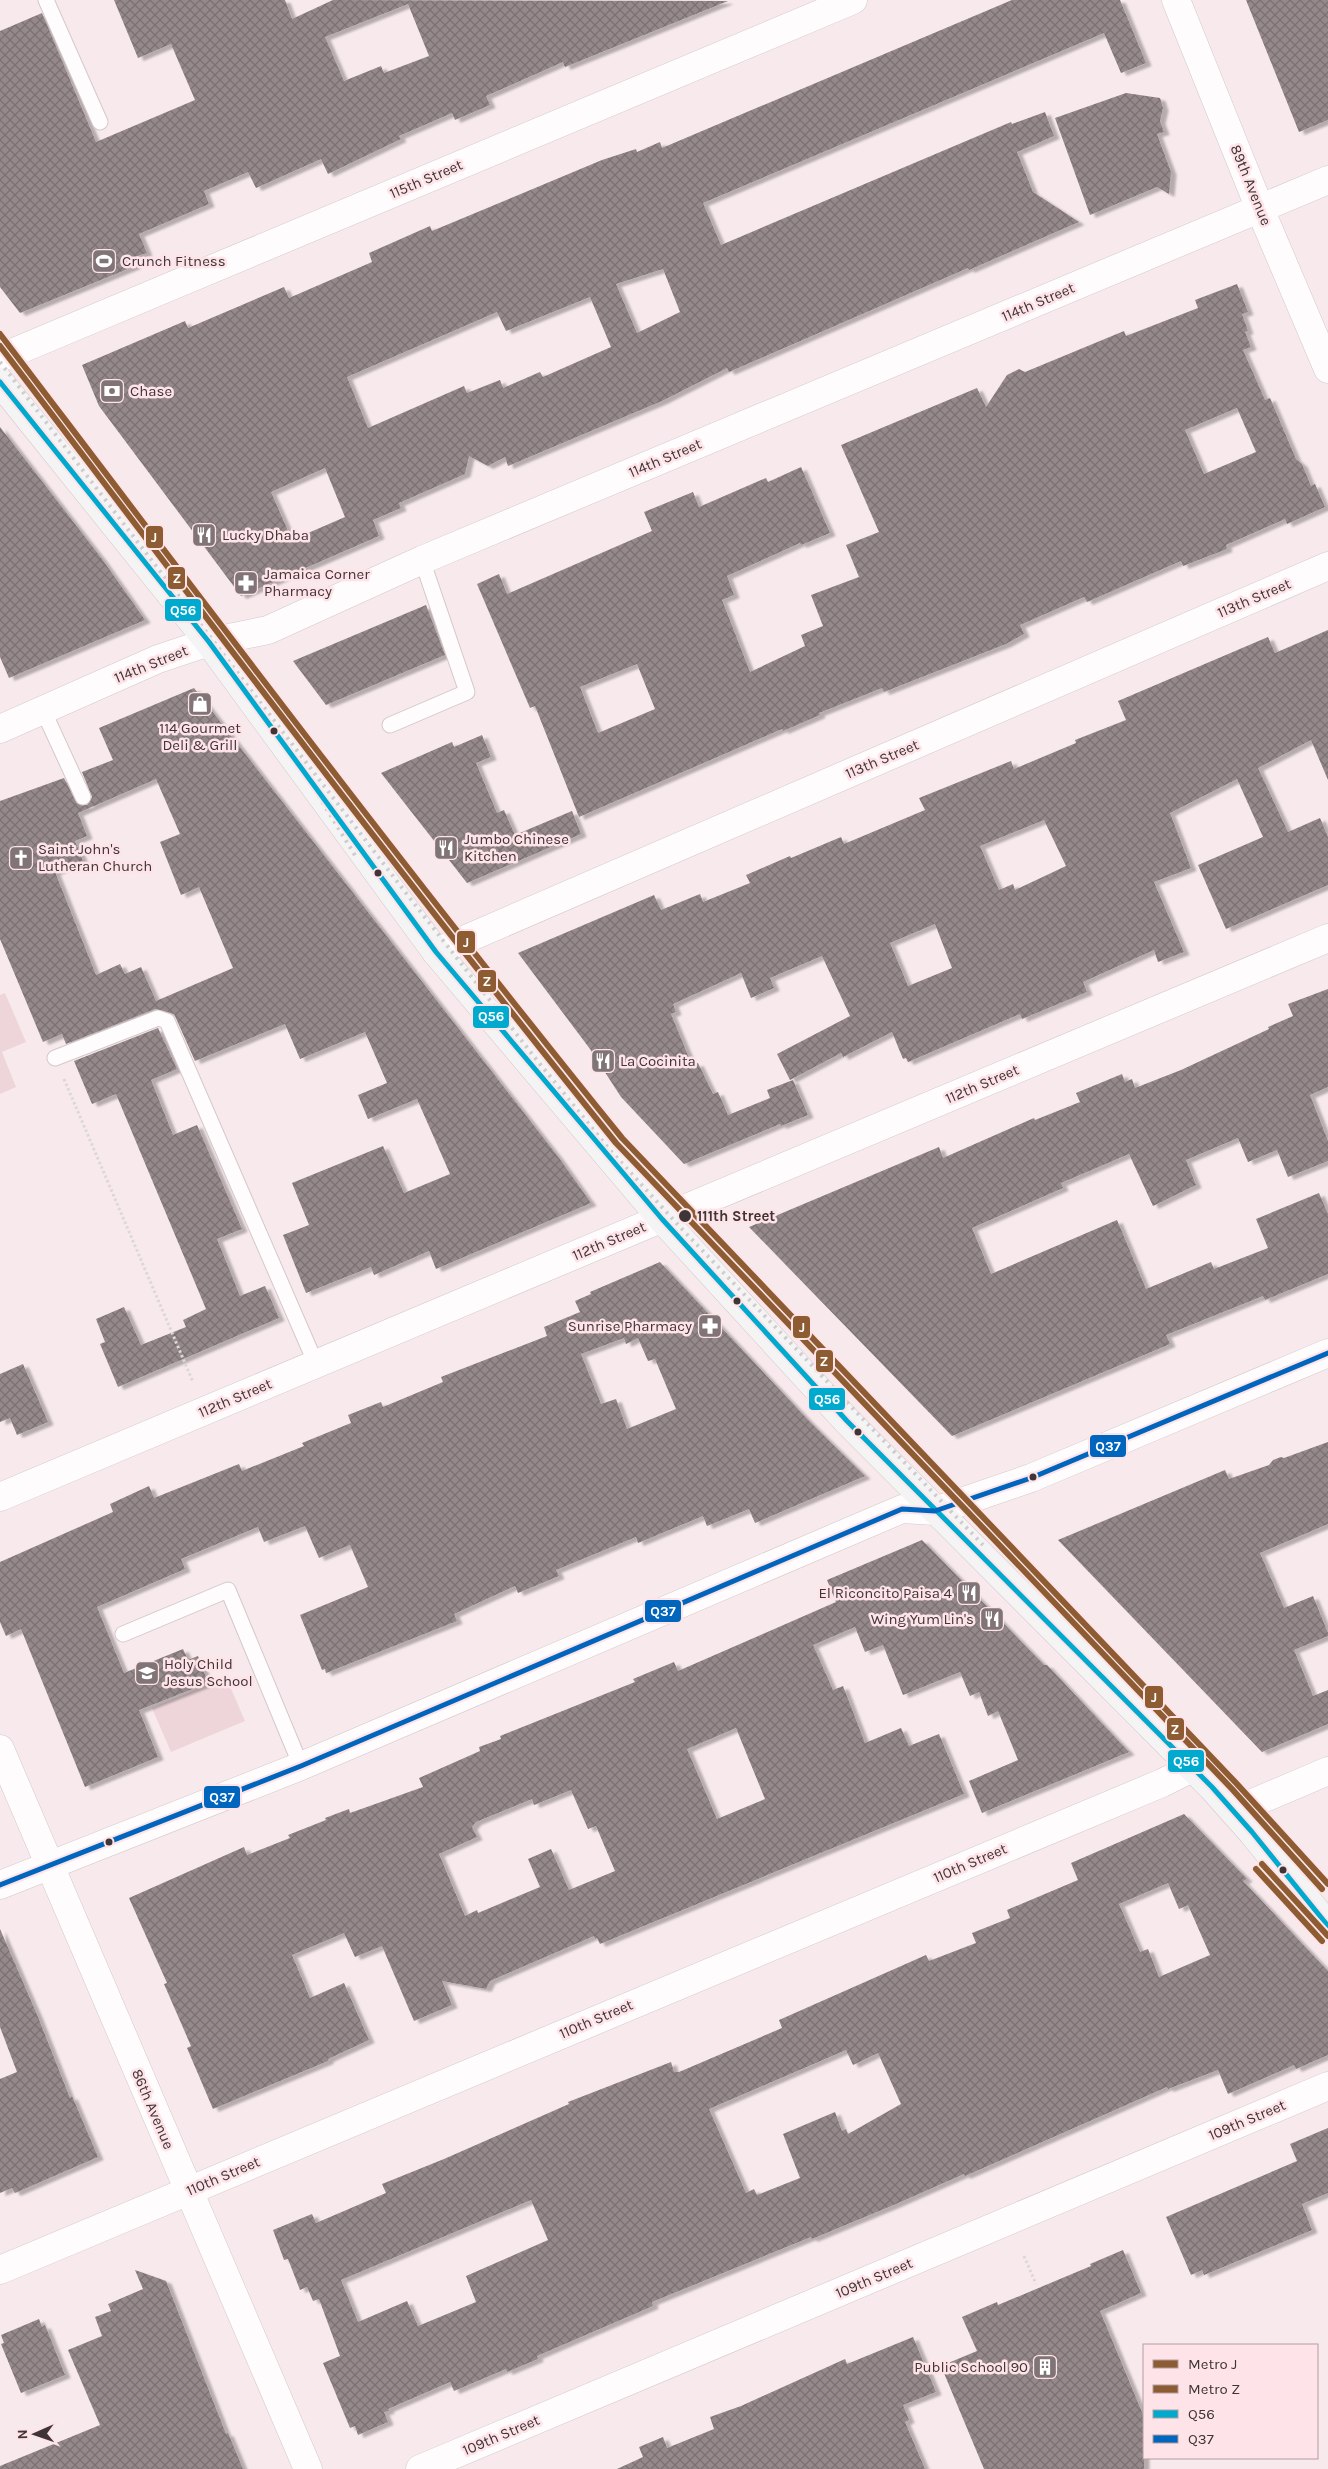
<svg xmlns="http://www.w3.org/2000/svg" width="1328" height="2469" font-family="Karla,sans-serif">
<defs>
<pattern id="building-cross-hatch" width="8" height="8" patternUnits="userSpaceOnUse" patternTransform="scale(1.25)"><rect width="8" height="8" fill="#95898b"/><path d="M0 0l8 8M0 8l8-8" fill="none" stroke="#7b7172"/></pattern>
<filter id="shadow"><feDropShadow dx="5.5" dy="3" stdDeviation="1" flood-color="#0004"/></filter>
</defs>
<rect width="100%" height="100%" fill="#f8eaec"/>
<!-- garden -->
<g fill="#eed5d9">
<polygon points="5,993 26,1042 2,1052 16,1087 0,1094 0,995"/>
<polygon points="226,1677 245,1721 171,1752 152,1708"/>
</g>
<!-- building -->
<g fill="url(#building-cross-hatch)" fill-rule="evenodd" filter="url(#shadow)">
<path d="M114,0H285L292,19L333,0L728,1L565,67L563,62L486,96L490,105L455,120L452,113L399,136L401,139L328,174L321,159L256,188L248,172L204,191L209,204L139,234L147,253L132,258L135,266L20,313L0,287V31L42,13L96,142L195,100L171,44L138,58ZM408,4L429,56L384,73L381,66L344,81L325,37Z"/>
<path d="M1012,0H1120L1146,63L1121,73L1104,33L703,203L721,245L1011,122L1012,124L1045,112L1054,136L1017,152L1033,192L1079,222L969,270L968,268L729,372L727,368L662,401L508,466L505,457L488,466L469,456L465,474L399,503L401,508L373,520L379,536L241,596L99,406L82,365L185,321L188,328L284,287L289,298L372,262L369,253L430,226L432,231L602,160L636,149L637,152L660,142L662,148ZM663,269L680,312L637,333L616,284ZM590,297L611,347L543,377L540,372L503,388L500,380L467,393L464,386L368,428L347,377L497,312L506,331ZM325,468L345,517L292,540L271,492Z"/>
<polygon points="1246,0 1328,0 1328,120 1299,132"/>
<polygon points="1126,93 1160,98 1163,108 1160,121 1164,132 1157,134 1171,172 1169,194 1157,187 1090,215 1055,118"/>
<path d="M1237,284L1248,312L1242,314L1248,331L1245,332L1251,347L1243,350L1265,400L1270,398L1296,459L1302,464L1311,486L1315,484L1325,507L1287,524L1285,519L1226,545L1227,549L1183,566L1181,561L1087,602L1084,597L1020,625L1024,634L1006,644L884,692L882,688L819,713L820,715L783,731L782,729L579,817L535,706L530,708L477,584L499,574L507,594L652,531L644,512L693,492L699,507L766,478L768,482L801,467L830,533L801,545L800,543L727,576L734,595L722,600L750,672L805,646L801,635L823,626L811,595L859,577L846,545L879,532L841,445L977,388L986,407L1007,375L1019,369L1025,372L1124,331L1126,336L1198,308L1195,300ZM1237,408L1256,452L1204,474L1185,430ZM637,664L655,709L598,733L580,687Z"/>
<polygon points="0,427 102,559 145,620 9,678 0,657"/>
<polygon points="426,605 445,655 326,705 293,661"/>
<path d="M1328,630V780L1311,740L1258,768L1288,832L1320,818L1328,837V885L1226,929L1198,865L1263,837L1237,779L1170,813L1191,868L1154,882L1184,952L1158,962L1154,950L1083,982L1087,992L1022,1019L1020,1014L908,1062L906,1058L903,1059L892,1032L843,1057L841,1053L790,1080L777,1054L850,1016L822,956L770,978L774,988L751,998L741,973L673,1004L676,1012L671,1014L692,1065L698,1063L713,1094L718,1092L728,1115L770,1098L767,1090L793,1080L808,1115L781,1126L780,1124L684,1164L621,1097L590,1049L518,953L654,895L661,910L700,894L703,902L750,883L746,875L790,856L791,858L841,837L844,844L925,810L919,798L1011,761L1014,769L1076,743L1075,740L1126,720L1118,701L1268,637L1275,653ZM1044,820L1066,866L1015,890L1013,884L999,890L980,846ZM935,924L952,968L908,986L890,943Z"/>
<path d="M194,688L559,1158L591,1203L436,1269L429,1251L374,1275L371,1267L306,1293L283,1235L309,1225L292,1183L383,1146L404,1193L450,1174L417,1099L368,1119L358,1095L387,1083L365,1032L300,1059L285,1024L195,1061L174,1014L155,1009L66,1044L62,1034L43,1042L0,939V801L64,778L77,804L87,805L92,797L82,772L113,760L99,728ZM156,779L180,834L160,842L181,895L199,887L233,968L156,1001L141,967L125,974L120,964L96,975L55,872L83,861L75,841L87,836L78,813Z"/>
<polygon points="482,735 491,757 476,763 497,813 504,810 515,835 572,811 581,834 467,883 381,773 452,742 454,747"/>
<polygon points="1328,989 1328,1087 1310,1095 1328,1141 1328,1161 1288,1177 1277,1150 1248,1162 1238,1138 1186,1160 1196,1185 1153,1206 1129,1154 1061,1183 1063,1188 972,1228 991,1274 1117,1220 1146,1289 1211,1262 1214,1269 1268,1248 1256,1219 1319,1193 1328,1214 1328,1274 1265,1300 1263,1296 1166,1335 1170,1344 952,1436 749,1227 939,1147 943,1158 1034,1118 1035,1120 1080,1102 1076,1093 1122,1074 1125,1082 1132,1079 1135,1088 1181,1070 1269,1029 1268,1027 1293,1016 1288,1004"/>
<polygon points="158,1028 177,1069 151,1080 173,1135 197,1125 242,1229 217,1239 240,1296 265,1286 279,1318 118,1387 100,1344 105,1342 96,1319 124,1307 141,1345 186,1327 183,1320 206,1309 116,1094 92,1104 74,1061"/>
<path d="M660,1262L809,1421L865,1476L755,1523L749,1509L707,1526L703,1516L638,1543L636,1537L556,1570L559,1576L518,1593L515,1586L454,1614L457,1621L326,1673L325,1669L322,1670L300,1615L368,1587L350,1545L319,1558L305,1526L264,1542L258,1527L181,1559L185,1569L97,1607L124,1673L183,1649L188,1660L198,1656L208,1683L139,1710L158,1757L85,1787L21,1629L6,1636L0,1622V1562L113,1512L110,1504L149,1486L154,1498L239,1464L242,1471L304,1446L302,1443L351,1423L348,1415L381,1402L383,1407L443,1382L441,1377L547,1336L544,1327L580,1312L575,1301L591,1294L590,1292ZM624,1338L626,1344L638,1338L648,1361L655,1359L676,1409L627,1429L616,1399L601,1404L581,1354Z"/>
<polygon points="23,1364 48,1422 17,1435 10,1418 0,1422 0,1374"/>
<polygon points="1328,1442 1328,1524 1260,1553 1284,1608 1313,1596 1328,1633 1328,1636 1294,1650 1313,1696 1328,1690 1328,1724 1262,1752 1058,1540 1225,1470 1229,1479 1269,1465 1273,1460 1281,1457 1284,1458"/>
<path d="M922,1540L1044,1665H1047L1129,1752L982,1813L969,1781L1018,1760L998,1711L988,1716L979,1692L970,1696L960,1672L903,1695L883,1645L865,1652L855,1627L813,1645L833,1690L843,1686L865,1743L901,1728L909,1746L939,1734L964,1794L600,1944L597,1938L595,1939L594,1936L490,1981L486,1989L442,1981L452,2005L414,2021L382,1946L355,1957L344,1933L292,1955L310,1998L344,1983L369,2040L328,2059V2061L213,2109L187,2048L191,2046L164,1984L167,1983L129,1898L244,1847L247,1855L290,1838L288,1835L326,1820L325,1818L349,1809L350,1813L423,1787L419,1778L480,1751L479,1747L501,1739L500,1736L635,1682L633,1679L674,1662L678,1671L836,1602L827,1580ZM736,1728L765,1799L717,1819L687,1749ZM571,1790L588,1829L596,1826L615,1871L569,1890L551,1849L528,1859L540,1887L478,1913L477,1910L465,1916L439,1854L477,1837L472,1827L476,1822L532,1799L534,1805Z"/>
<path d="M1184,1814L1247,1879L1243,1881L1328,1971V2055L1296,2069L1294,2065L1228,2094L1218,2070L1168,2089L1167,2087L965,2176L964,2174L896,2204L812,2239L811,2237L652,2302L653,2306L537,2356L538,2359L507,2372L506,2369L454,2391L450,2382L388,2409L389,2411L384,2412L388,2422L358,2435L355,2426L350,2428L323,2363L340,2356L319,2299L313,2301L307,2287L300,2290L288,2259L284,2260L273,2230L312,2214L316,2223L386,2193L382,2184L444,2159L569,2104L568,2102L671,2062L674,2072H679L782,2028L779,2020L926,1955L929,1961L976,1943L972,1933L1010,1918L1007,1910L1078,1880L1071,1863ZM1168,1883L1179,1909L1188,1905L1210,1955L1159,1977L1148,1949L1140,1952L1119,1904ZM846,2050L853,2065L878,2053L901,2104L848,2134L846,2129L842,2131L835,2112L783,2134L800,2178L757,2195L754,2189L746,2193L709,2109ZM531,2200L548,2240L466,2276L476,2302L418,2326L407,2301L358,2322L341,2280Z"/>
<polygon points="0,1929 38,2017 70,2098 72,2096 98,2157 15,2193 12,2188 0,2193 0,2079 17,2072 0,2027"/>
<polygon points="1328,2128 1328,2193 1302,2204 1312,2230 1204,2275 1202,2270 1191,2275 1166,2217 1297,2161 1290,2144"/>
<polygon points="1123,2250 1141,2293 1100,2311 1144,2417 1144,2469 984,2469 941,2366 977,2351 962,2317 997,2302 998,2305 1091,2266 1090,2264"/>
<polygon points="135,2270 166,2281 226,2434 228,2433 243,2469 0,2469 0,2466 100,2425 68,2350 102,2336 95,2317 111,2311 108,2304 143,2289"/>
<polygon points="39,2319 42,2327 45,2325 65,2375 21,2393 1,2344 4,2343 1,2335"/>
<polygon points="913,2337 936,2392 903,2405 909,2420 905,2422 925,2469 617,2469 643,2457 639,2447 663,2437 667,2448 714,2429 710,2417 741,2406 845,2359 847,2364"/>
</g>
<g fill="none" stroke-linecap="round" stroke-linejoin="round">
<defs>
<g id="service">
<polyline points="46,0 100,122"/>
<polyline points="43,710 83,797"/>
<polyline points="390,725 467,692 422,560"/>
<polyline points="55,1058 158,1018 167,1021 316,1364"/>
<polyline points="123,1634 228,1590 301,1766"/>
</g>
<g id="minor">
<polyline points="1176,0 1260,209 1328,369"/>
<polyline points="0,358 853,0"/>
<polyline points="0,729 158,659 209,642 268,630 422,560 1328,180"/>
<polyline points="436,952 1328,566"/>
<polyline points="0,1497 1328,938"/>
<polyline points="0,1749 308,2469"/>
<polyline points="1234,1811 1328,1771"/>
<polyline points="0,1885 301,1766 902,1509 935,1511 1031,1478 1328,1353"/>
<polyline points="0,2270 1162,1783 1192,1768"/>
<polyline points="420,2469 1328,2086"/>
</g>
<polyline id="secondary" points="0,382 209,642 436,952 662,1219 847,1421 1212,1787 1252,1832 1328,1926"/>
</defs>
<!-- service casing -->
<use href="#service" stroke="#d3c8ca" stroke-width="17"/>
<!-- minor casing -->
<use href="#minor" stroke="#d3c8ca" stroke-width="29"/>
<!-- secondary casing -->
<use href="#secondary" stroke="#d3c8ca" stroke-width="29"/>
<!-- path -->
<g stroke="#dcd7d8" stroke-width="3" stroke-dasharray="2.5 2.5" stroke-linecap="butt">
<polyline points="64,1079 193,1382"/>
<polyline points="1024,2256 1036,2284"/>
</g>
<!-- service -->
<use href="#service" stroke="#fefcfc" stroke-width="15"/>
<!-- minor -->
<use href="#minor" stroke="#fefcfc" stroke-width="28"/>
<!-- secondary -->
<use href="#secondary" stroke="#f5f4f4" stroke-width="28"/>
<!-- rail -->
<g stroke="#d0cccd" stroke-width="4" stroke-dasharray="2.5 5" stroke-linecap="butt">
<polyline points="0,362 409,897 536,1059 609,1149 680,1227 983,1545"/>
<polyline points="215,632 287,711"/>
<polyline points="295,757 356,857"/>
</g>
<defs>
<polyline id="bus-1" points="0,382 209,642 436,952 662,1219 847,1421 1212,1787 1252,1832 1328,1926"/>
<polyline id="bus-2" points="0,1885 301,1766 902,1509 935,1511 1031,1478 1328,1353"/>
</defs>
<!-- bus-1 casing -->
<use href="#bus-1" stroke="#fee4e8" stroke-width="9"/>
<!-- bus-2 casing -->
<use href="#bus-2" stroke="#fee4e8" stroke-width="9"/>
<!-- bus-1 -->
<use href="#bus-1" stroke="#00a9ce" stroke-width="5"/>
<!-- bus-2 -->
<use href="#bus-2" stroke="#0065bd" stroke-width="5"/>
<defs>
<g id="metro-1">
<path d="M0,334C205,604 409,875 622,1138L1237,1784L1328,1884"/>
<polyline points="1262,1864 1328,1936"/>
</g>
<g id="metro-2">
<path d="M0,346C203,613 405,882 616,1143L1232,1789L1322,1889"/>
<polyline points="1256,1869 1322,1941"/>
</g>
</defs>
<!-- metro-1 casing -->
<use href="#metro-1" stroke="#fee4e8" stroke-width="10"/>
<!-- metro-2 casing -->
<use href="#metro-2" stroke="#fee4e8" stroke-width="10"/>
<!-- metro-1 -->
<use href="#metro-1" stroke="#8e5c33" stroke-width="6"/>
<!-- metro-2 -->
<use href="#metro-2" stroke="#8e5c33" stroke-width="6"/>
</g>
<!-- icons -->
<defs>
<symbol id="stadium-square" viewBox="-11 -11 22 22"><rect x="-9" y="-9" width="18" height="18" rx="4" fill="#807476" stroke="#fee4e8"/><path d="M0-5a6.5 5 0 1 0 0 10a6.5 5 0 1 0 0-10ZM-3.5-1.8h7v3.6h-7Z" fill="#fff"/></symbol>
<symbol id="bank-square" viewBox="-11 -11 22 22"><rect x="-9" y="-9" width="18" height="18" rx="4" fill="#807476" stroke="#fee4e8"/><path d="M-6-4H6V4H-6ZM0-2.3a2.3 2.3 0 1 0 0 4.6a2.3 2.3 0 1 0 0-4.6Z" fill="#fff"/></symbol>
<symbol id="restaurant-square" viewBox="-11 -11 22 22"><rect x="-9" y="-9" width="18" height="18" rx="4" fill="#807476" stroke="#fee4e8"/><path d="M-5-6h1v4h1v-4h1v4h1v-4h1v5L-1.5 .5V6h-2V.5L-5-1ZM5-6V6H3V1.5H1.5Q1.5-4 5-6Z" fill="#fff"/></symbol>
<symbol id="pharmacy-square" viewBox="-11 -11 22 22"><rect x="-9" y="-9" width="18" height="18" rx="4" fill="#807476" stroke="#fee4e8"/><path d="M-2-6h4v4h4v4h-4v4h-4v-4h-4v-4h4Z" fill="#fff"/></symbol>
<symbol id="shop-square" viewBox="-11 -11 22 22"><rect x="-9" y="-9" width="18" height="18" rx="4" fill="#807476" stroke="#fee4e8"/><path d="M-5-2.5h2.3a2.7 3.5 0 0 1 5.4 0H5L5.5 6h-11ZM-1.5-2.5h3a1.5 2.3 0 0 0-3 0Z" fill="#fff"/></symbol>
<symbol id="church-square" viewBox="-11 -11 22 22"><rect x="-9" y="-9" width="18" height="18" rx="4" fill="#807476" stroke="#fee4e8"/><path d="M-1.2-6h2.4v3.5h3.3v2.4h-3.3V6h-2.4V-.1h-3.3v-2.4h3.3Z" fill="#fff"/></symbol>
<symbol id="school-square" viewBox="-11 -11 22 22"><rect x="-9" y="-9" width="18" height="18" rx="4" fill="#807476" stroke="#fee4e8"/><path d="M0-5L7-2L0 1L-7-2ZM-4 1L0 2.5L4 1V4Q0 6-4 4Z" fill="#fff"/></symbol>
<symbol id="building-square" viewBox="-11 -11 22 22"><rect x="-9" y="-9" width="18" height="18" rx="4" fill="#807476" stroke="#fee4e8"/><path d="M-4-6H4V6H1V3H-1V6H-4ZM-2.5-4.3h1.7v1.8h-1.7ZM.8-4.3h1.7v1.8H.8ZM-2.5-1h1.7V.8h-1.7ZM.8-1h1.7V.8H.8Z" fill="#fff"/></symbol>
</defs>
<g fill-rule="evenodd">
<use href="#stadium-square" x="90" y="247" width="28" height="28"/>
<use href="#bank-square" x="98" y="377" width="28" height="28"/>
<use href="#restaurant-square" x="190" y="521" width="28" height="28"/>
<use href="#pharmacy-square" x="232" y="569" width="28" height="28"/>
<use href="#shop-square" x="186" y="690" width="28" height="28"/>
<use href="#restaurant-square" x="432" y="834" width="28" height="28"/>
<use href="#church-square" x="7" y="844" width="28" height="28"/>
<use href="#restaurant-square" x="589" y="1047" width="28" height="28"/>
<use href="#pharmacy-square" x="696" y="1312" width="28" height="28"/>
<use href="#restaurant-square" x="955" y="1579" width="28" height="28"/>
<use href="#restaurant-square" x="978" y="1605" width="28" height="28"/>
<use href="#school-square" x="133" y="1659" width="28" height="28"/>
<use href="#building-square" x="1031" y="2353" width="28" height="28"/>
</g>
<!-- markers -->
<g fill="#3f3537" stroke="#fee4e8" stroke-width="2">
<circle cx="274" cy="731" r="4.5"/>
<circle cx="378" cy="873" r="4.5"/>
<circle cx="685" cy="1216" r="7"/>
<circle cx="737" cy="1301" r="4.5"/>
<circle cx="858" cy="1432" r="4.5"/>
<circle cx="1033" cy="1477" r="4.5"/>
<circle cx="109" cy="1842" r="4.5"/>
<circle cx="1283" cy="1870" r="4.5"/>
</g>
<g text-anchor="middle" stroke-width="5" stroke-linejoin="round" paint-order="stroke">
<!-- street labels -->
<g font-size="15" fill="#3f3537" stroke="#fee4e8">
<text transform="translate(426 179) rotate(-23)" y="5">115th Street</text>
<text transform="translate(1251 185) rotate(68)" y="5">89th Avenue</text>
<text transform="translate(1038 302) rotate(-23)" y="5">114th Street</text>
<text transform="translate(665 458) rotate(-23)" y="5">114th Street</text>
<text transform="translate(1254 598) rotate(-23)" y="5">113th Street</text>
<text transform="translate(151 664) rotate(-22)" y="5">114th Street</text>
<text transform="translate(882 759) rotate(-23)" y="5">113th Street</text>
<text transform="translate(982 1084) rotate(-23)" y="5">112th Street</text>
<text transform="translate(609 1241) rotate(-23)" y="5">112th Street</text>
<text transform="translate(235 1398) rotate(-23)" y="5">112th Street</text>
<text transform="translate(970 1863) rotate(-23)" y="5">110th Street</text>
<text transform="translate(596 2019) rotate(-23)" y="5">110th Street</text>
<text transform="translate(153 2109) rotate(67)" y="5">86th Avenue</text>
<text transform="translate(1247 2120) rotate(-23)" y="5">109th Street</text>
<text transform="translate(223 2176) rotate(-23)" y="5">110th Street</text>
<text transform="translate(874 2278) rotate(-23)" y="5">109th Street</text>
<text transform="translate(501 2435) rotate(-23)" y="5">109th Street</text>
</g>
<!-- poi labels -->
<g font-size="15" fill="#3f3537" stroke="#fee4e8" text-anchor="start">
<text x="122" y="266">Crunch Fitness</text>
<text x="130" y="396">Chase</text>
<text x="222" y="540">Lucky Dhaba</text>
<text x="264" y="579">Jamaica Corner<tspan x="264" dy="17">Pharmacy</tspan></text>
<text x="200" y="733" text-anchor="middle">114 Gourmet<tspan x="200" dy="17">Deli &amp; Grill</tspan></text>
<text x="464" y="844">Jumbo Chinese<tspan x="464" dy="17">Kitchen</tspan></text>
<text x="38" y="854">Saint John's<tspan x="38" dy="17">Lutheran Church</tspan></text>
<text x="620" y="1066">La Cocinita</text>
<text x="692" y="1331" text-anchor="end">Sunrise Pharmacy</text>
<text x="952" y="1598" text-anchor="end">El Riconcito Paisa 4</text>
<text x="974" y="1624" text-anchor="end">Wing Yum Lin's</text>
<text x="164" y="1669">Holy Child<tspan x="164" dy="17">Jesus School</tspan></text>
<text x="1028" y="2372" text-anchor="end">Public School 90</text>
</g>
<!-- stop labels -->
<g font-size="15" font-weight="bold" fill="#3f3537" stroke="#fee4e8" text-anchor="start">
<text x="697" y="1221">111th Street</text>
</g>
</g>
<g stroke="#fee4e8" stroke-width="2">
<rect x="145" y="525" width="19" height="24" rx="5" fill="#8e5c33"/>
<rect x="167" y="566" width="19" height="24" rx="5" fill="#8e5c33"/>
<rect x="164" y="598" width="38" height="24" rx="5" fill="#00a9ce"/>
<rect x="456" y="930" width="20" height="24" rx="5" fill="#8e5c33"/>
<rect x="477" y="969" width="20" height="24" rx="5" fill="#8e5c33"/>
<rect x="472" y="1005" width="38" height="24" rx="5" fill="#00a9ce"/>
<rect x="792" y="1315" width="19" height="24" rx="5" fill="#8e5c33"/>
<rect x="815" y="1349" width="19" height="24" rx="5" fill="#8e5c33"/>
<rect x="808" y="1387" width="38" height="24" rx="5" fill="#00a9ce"/>
<rect x="1089" y="1434" width="38" height="24" rx="5" fill="#0065bd"/>
<rect x="644" y="1599" width="38" height="24" rx="5" fill="#0065bd"/>
<rect x="1144" y="1685" width="20" height="24" rx="5" fill="#8e5c33"/>
<rect x="1166" y="1717" width="19" height="24" rx="5" fill="#8e5c33"/>
<rect x="1167" y="1749" width="38" height="24" rx="5" fill="#00a9ce"/>
<rect x="203" y="1785" width="38" height="24" rx="5" fill="#0065bd"/>
</g>
<g font-size="14" text-anchor="middle" font-weight="bold" fill="#fff">
<text x="154" y="542">J</text>
<text x="177" y="583">Z</text>
<text x="183" y="615">Q56</text>
<text x="466" y="947">J</text>
<text x="487" y="986">Z</text>
<text x="491" y="1021">Q56</text>
<text x="802" y="1332">J</text>
<text x="824" y="1366">Z</text>
<text x="827" y="1404">Q56</text>
<text x="1108" y="1451">Q37</text>
<text x="663" y="1616">Q37</text>
<text x="1154" y="1702">J</text>
<text x="1175" y="1734">Z</text>
<text x="1186" y="1766">Q56</text>
<text x="222" y="1802">Q37</text>
</g>
<!-- legend -->
<rect x="1143" y="2344" width="175" height="115" fill="#fee4e8" stroke="#b29ea1"/>
<rect x="1153" y="2360" width="25" height="8" fill="#8e5c33" stroke="#b29ea1"/>
<text x="1188" y="2369" font-size="15" fill="#3f3537">Metro J</text>
<rect x="1153" y="2385" width="25" height="8" fill="#8e5c33" stroke="#b29ea1"/>
<text x="1188" y="2394" font-size="15" fill="#3f3537">Metro Z</text>
<rect x="1153" y="2410" width="25" height="8" fill="#00a9ce" stroke="#b29ea1"/>
<text x="1188" y="2419" font-size="15" fill="#3f3537">Q56</text>
<rect x="1153" y="2435" width="25" height="8" fill="#0065bd" stroke="#b29ea1"/>
<text x="1188" y="2444" font-size="15" fill="#3f3537">Q37</text>
<!-- north arrow -->
<g transform="translate(35 2434) rotate(268)" stroke="#fee4e8" stroke-width="4" paint-order="stroke">
<path d="M0-4L9 19L0 12L-9 19Z" fill="#3f3537"/>
<text y="-8" font-size="14" font-weight="bold" text-anchor="middle" fill="#3f3537">N</text>
</g>
</svg>
